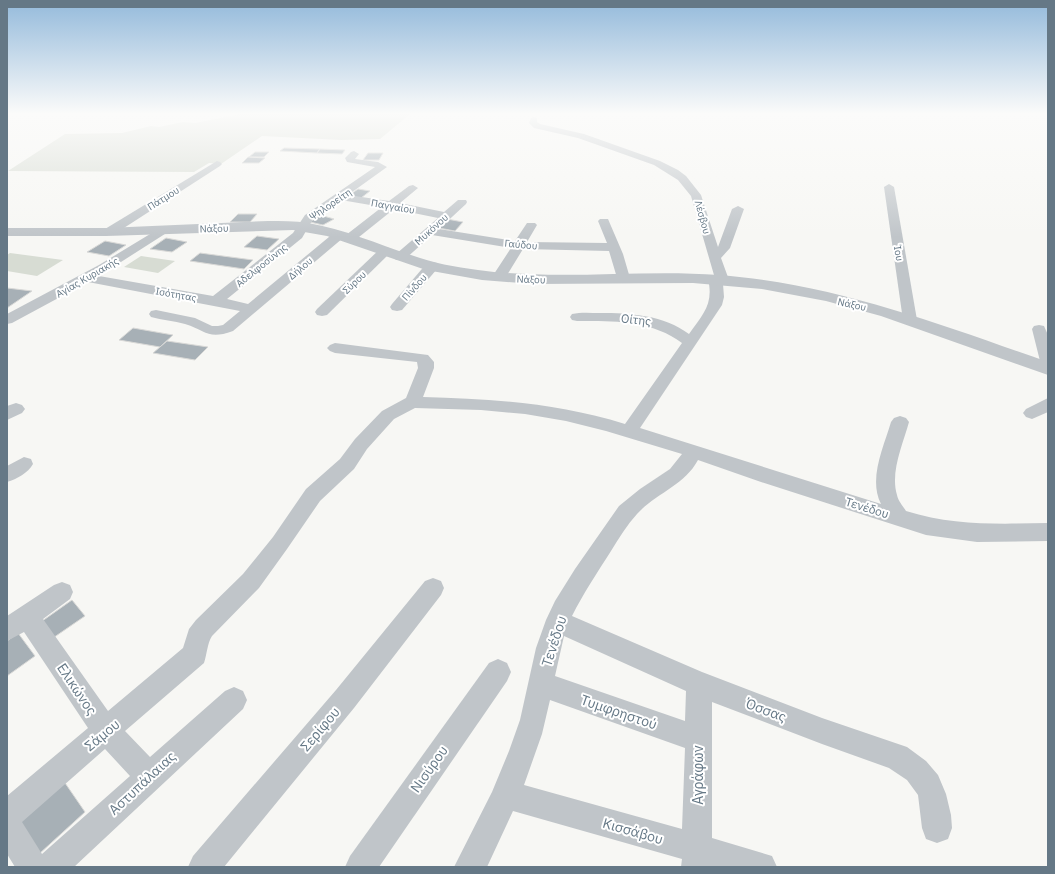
<svg xmlns="http://www.w3.org/2000/svg" width="1055" height="874" font-family="'IBM Plex Sans',sans-serif">
<rect width="100%" height="100%" fill="#f7f7f4"/>
<!-- green -->
<g fill="#d7dcd3">
<polygon points="240,114 410,114 380,139 341,140 262,136 221,164 209,163 194,172 8,171 65,134 122,133 151,126 159,127 183,122 195,123"/>
<polygon points="10,253 63,260 37,276 7,271 7,255"/>
<polygon points="141,256 175,261 158,273 124,267"/>
</g>
<!-- building -->
<g fill="#a7b0b6" stroke="#d9d9d7">
<polygon points="284,148 320,149 317,153 280,151"/>
<polygon points="320,149 345,150 342,154 317,153"/>
<polygon points="255,152 269,152 264,157 249,157"/>
<polygon points="368,153 383,153 379,160 363,160"/>
<polygon points="248,157 265,158 259,163 242,163"/>
<polygon points="358,189 370,191 361,198 348,196"/>
<polygon points="238,214 257,214 250,222 230,222"/>
<polygon points="320,215 334,219 323,225 310,222"/>
<polygon points="447,219 463,222 455,231 439,228"/>
<polygon points="257,236 279,239 267,250 244,247"/>
<polygon points="166,238 187,242 172,252 150,249"/>
<polygon points="105,241 126,245 109,256 87,252"/>
<polygon points="200,253 253,260 244,269 190,261"/>
<polygon points="7,288 32,291 7,308"/>
<polygon points="133,328 173,335 160,347 119,340"/>
<polygon points="167,341 208,347 195,360 153,353"/>
<polygon points="72,600 85,616 50,640 38,624"/>
<polygon points="18,633 35,656 7,676 7,641"/>
<polygon points="63,780 85,812 39,854 18,820"/>
</g>
<g fill="none" stroke-linecap="round" stroke-linejoin="round">
<!-- minor -->
<g fill="#c0c5c9" fill-rule="evenodd">
<path d="M534,117L537,118V122L540,124L584,134L660,161L678,170L686,176L701,195L718,247L732,209L738,206L744,209L730,248L721,258L729,280L727,283L723,284L724,297L722,305L640,428L881,504C868,479 884,446 891,422L894,418L900,416L906,418L909,422C903,444 890,472 897,495C898,501 903,506 906,511C954,526 999,524 1048,523V541L977,542L926,535L761,482L698,460C684,486 656,493 637,514C627,525 619,538 611,551C597,573 583,594 572,616L702,672L822,718L907,747L926,761L938,775L946,794L951,815L952,828L948,839L937,843L926,839L922,828L918,795L907,780L889,768L822,744L712,702V838L772,856L777,867H681L682,859L513,811L487,867H454L492,792L509,751L520,720L536,648L546,620L555,601L575,569L619,506L640,489L670,469L682,454L606,431L566,421L525,414L481,410L415,408L394,419L367,449L354,469L320,501L287,549L259,588L212,636C207,644 207,654 204,663L125,731L150,757L225,691L234,687L243,691L247,700L243,709L74,867H15L7,854V796L88,728L24,632L7,641V616L54,585L62,582L70,585L73,592L70,599L43,619L108,711L183,648L189,629L196,620L243,574L273,537L306,489L340,459L355,439L382,411L406,398L418,368L417,362L335,353L330,351L327,348L330,345L335,343L428,355L434,362V368L423,397C494,399 557,403 625,424L682,343C651,320 614,321 577,321L572,320L570,317L572,314C581,312 591,313 600,313C630,313 664,315 689,334C703,314 714,304 708,279L710,276L714,275L691,196L678,180L654,165L578,138L534,128L529,123L531,118ZM564,636L686,691L685,721L555,676ZM550,700L685,748L682,829L524,785L542,734ZM105,749L130,776L42,854L22,822Z"/>
<path d="M354,151L359,154L355,159L378,162L387,167L348,195L389,201L409,186L413,185L418,188L400,203L444,212L458,200H466L467,202L466,204L439,229L515,241L527,223H535L537,225L527,242L607,243L598,221L600,219H608L623,254L630,278L628,281H618L609,251L523,249L504,280H494L492,277L511,248L432,235L404,260H396L394,257L396,254L438,218L394,209L354,241H346L344,238L346,235L382,207L341,200L313,219L302,238L227,299L248,304L335,232H343L345,235L343,238L233,331C208,340 207,331 185,324C174,321 162,320 151,317L149,314L151,311L156,310L195,318L212,326H218L223,325L240,311L88,282L12,323L7,324V314L99,265L160,228H168L170,230L168,232L99,276L213,296L293,233L305,215L375,167L347,162L345,158L351,152Z"/>
<polygon points="217,161 220,162 222,164 220,166 113,235 105,235 103,232 105,229"/>
<polygon points="889,184 894,187 917,320 915,323 910,324 905,323 903,320 884,187"/>
<polygon points="385,247 389,248 391,251 389,254 327,315 322,316 317,315 315,312 317,309 381,248"/>
<polygon points="432,262 437,263 438,266 437,269 402,310 397,311 392,310 390,307 392,304 427,263"/>
<polygon points="1039,325 1044,326 1048,335 1048,366 1042,364 1040,361 1032,329 1034,326"/>
<polygon points="1048,398 1048,412 1032,419 1026,417 1023,413 1026,409"/>
<polygon points="16,403 22,405 25,409 22,413 7,420 7,406"/>
<path d="M24,457L31,459L33,464C28,473 17,479 7,482V466Z"/>
<polygon points="433,578 441,581 444,588 441,595 354,708 224,867 188,867 193,856 336,690 425,581"/>
<polygon points="498,659 507,663 511,672 507,681 379,867 345,867 350,856 489,663"/>
</g>
<!-- tertiary -->
<path fill="#c0c5c9" fill-rule="evenodd" d="M268,221C281,221 295,221 308,223C344,229 377,244 411,255C433,263 455,267 478,270C558,281 639,269 719,275C835,284 939,324 1048,362V375L881,316L826,301L762,289L693,283L534,284L482,280L426,270L327,236L293,230L106,236H7V228H106Z"/>
</g>
<!-- sky -->
<linearGradient id="sky" x2="0" y2="1"><stop stop-color="#94badb"/><stop offset="0.48" stop-color="#fbfbfa"/><stop offset="1" stop-color="#fbfbfa" stop-opacity="0"/></linearGradient>
<rect width="1055" height="237" fill="url(#sky)"/>
<g text-anchor="middle" stroke-width="4" stroke-linejoin="round" paint-order="stroke">
<!-- far-street labels -->
<g font-size="10" fill="#657886" stroke="#fff">
<text transform="translate(163 198) rotate(-32)" y="4">Πάτμου</text>
<text transform="translate(330 204) rotate(-34)" y="4">Ψηλορείτη</text>
<text transform="translate(393 206) rotate(10)" y="4">Παγγαίου</text>
<text transform="translate(703 217) rotate(74)" y="4">Λέσβου</text>
<text transform="translate(214 228) rotate(-2)" y="4">Νάξου</text>
<text transform="translate(431 229) rotate(-42)" y="4">Μυκόνου</text>
<text transform="translate(521 244) rotate(5)" y="4">Γαύδου</text>
<text transform="translate(899 253) rotate(80)" y="4">Ίου</text>
<text transform="translate(261 265) rotate(-39)" y="4">Αδελφοσύνης</text>
<text transform="translate(300 268) rotate(-40)" y="4">Δήλου</text>
<text transform="translate(87 277) rotate(-30)" y="4">Αγίας Κυριακής</text>
<text transform="translate(531 279) rotate(2)" y="4">Νάξου</text>
<text transform="translate(354 282) rotate(-44)" y="4">Σύρου</text>
<text transform="translate(414 287) rotate(-49)" y="4">Πίνδου</text>
<text transform="translate(176 294) rotate(10)" y="4">Ισότητας</text>
<text transform="translate(852 304) rotate(13)" y="4">Νάξου</text>
</g>
<!-- street labels -->
<g font-size="12" fill="#657886" stroke="#fff">
<text transform="translate(636 320) rotate(7)" y="4">Οίτης</text>
<text transform="translate(867 508) rotate(17)" y="4">Τενέδου</text>
</g>
<!-- near-street labels -->
<g font-size="14" fill="#657886" stroke="#fff">
<text transform="translate(554 641) rotate(-72)" y="5">Τενέδου</text>
<text transform="translate(77 689) rotate(56)" y="5">Ελικώνος</text>
<text transform="translate(766 710) rotate(21)" y="5">Όσσας</text>
<text transform="translate(619 712) rotate(19)" y="5">Τυμφρηστού</text>
<text transform="translate(320 729) rotate(-50)" y="5">Σερίφου</text>
<text transform="translate(102 735) rotate(-40)" y="5">Σάμου</text>
<text transform="translate(429 769) rotate(-55)" y="5">Νισύρου</text>
<text transform="translate(698 775) rotate(-90)" y="5">Αγράφων</text>
<text transform="translate(142 783) rotate(-43)" y="5">Αστυπάλαιας</text>
<text transform="translate(633 831) rotate(16)" y="5">Κισσάβου</text>
</g>
</g>
<!-- border -->
<rect width="1055" height="874" fill="none" stroke="#657886" stroke-width="16"/>
</svg>
